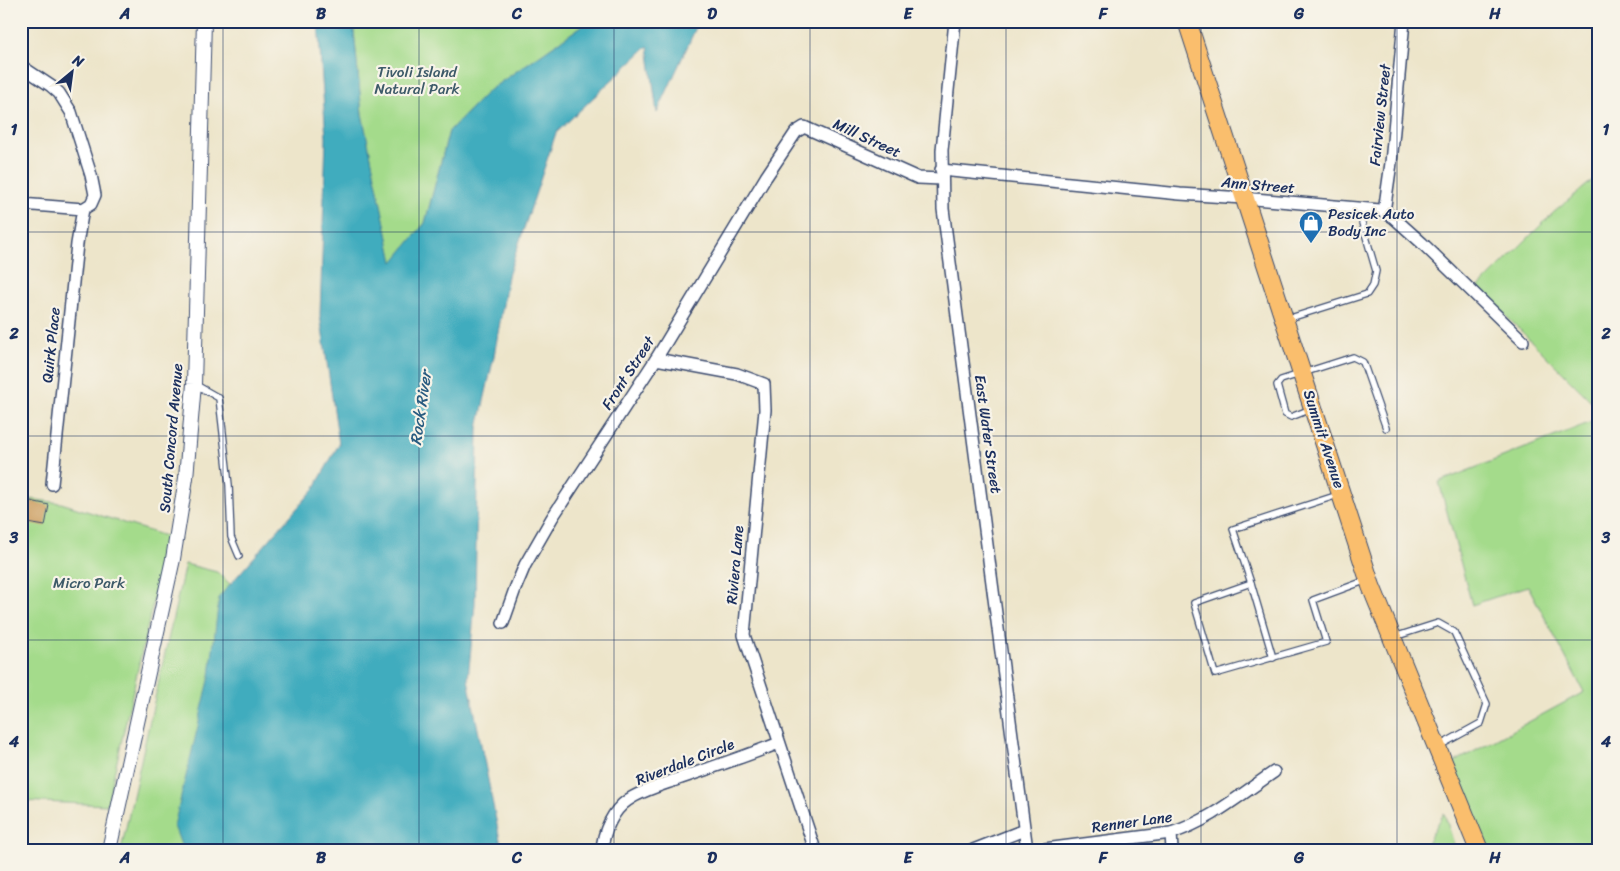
<svg xmlns="http://www.w3.org/2000/svg" width="1620" height="871" font-family="Sriracha,sans-serif">
<rect width="100%" height="100%" fill="#f7f3e8"/>
<filter id="ink" filterUnits="userSpaceOnUse"><feTurbulence type="fractalNoise" baseFrequency=".02" numOctaves="2"/><feDisplacementMap in="SourceGraphic" scale="10" xChannelSelector="R" yChannelSelector="G"/><feConvolveMatrix kernelMatrix="1 2 1 2 8 2 1 2 1" color-interpolation-filters="sRGB"/></filter>
<filter id="wash" filterUnits="userSpaceOnUse"><feTurbulence type="fractalNoise" baseFrequency=".0096" numOctaves="4" result="noise"/><feDisplacementMap in="SourceGraphic" scale="20" xChannelSelector="R" yChannelSelector="G"/><feGaussianBlur stdDeviation="1.12" result="paint"/><feColorMatrix in="noise" values="0 0 0 0 0 0 0 0 0 0 0 0 0 0 0 0 0 1.4 0 .05"/><feComposite in="paint" operator="in"/></filter>
<g filter="url(#wash)">
<rect width="100%" height="100%" fill="#ede5ca"/>
<!-- green -->
<g fill="#a4db8b" stroke="#608574">
<polygon points="353,21 589,21 488,91 449,131 425,223 393,263 362,114"/>
<polygon points="1599,175 1599,409 1478,288 1553,213"/>
<polygon points="1599,419 1599,850 1488,850 1471,814 1451,764 1584,692 1528,586 1472,605 1439,482"/>
<polygon points="21,498 61,503 168,537 107,805 21,801"/>
<polygon points="185,564 217,572 243,596 234,850 121,850"/>
<polygon points="1444,813 1456,850 1422,850 1423,850"/>
</g>
<!-- water -->
<polygon fill="#40acbe" stroke="#2e6e8e" points="318,21 353,21 362,114 393,262 425,223 449,131 488,91 589,21 699,21 657,113 648,46 556,133 508,276 494,356 478,428 475,604 468,679 502,850 183,850 174,826 210,676 219,597 314,489 339,444 320,315 326,138"/>
<g id="blocks">
<!-- building -->
<polygon fill="#cc9e60" points="26,500 49,505 45,526 22,522"/>
</g>
</g>
<g filter="url(#ink)">
<use href="#blocks" fill-opacity="0" stroke="#3a4a6e" stroke-width="1"/>
<g fill="none" stroke-linecap="round" stroke-linejoin="round">
<defs>
<g id="service">
<polyline points="1287,319 1367,294 1373,285 1376,271 1358,209"/>
<polyline points="196,385 219,398 229,485 231,537 239,556"/>
<polyline points="1311,409 1291,417 1285,414 1277,385 1281,380 1353,357 1363,362 1386,428"/>
<polyline points="1251,583 1194,603 1215,674 1326,642 1313,600 1367,580"/>
<polyline points="1394,637 1438,623 1454,632 1487,704 1481,723 1439,746"/>
<polyline points="1273,658 1251,583 1233,529 1338,495"/>
</g>
<g id="minor">
<polyline points="955,21 942,150 943,209 1027,850"/>
<polyline points="21,66 51,86 59,93 71,112 91,175 95,195 91,204 83,209"/>
<polyline points="941,170 1180,194 1243,198 1380,210 1393,217 1422,243 1523,341"/>
<polyline points="21,204 83,209"/>
<polyline points="1384,212 1391,163 1404,21"/>
<polyline points="656,359 737,374 764,384 765,410 744,635 815,850"/>
<polyline points="52,484 77,244 83,209"/>
<polyline points="503,623 515,589 525,565 552,518 656,359 766,177 796,132 804,127 918,178 941,179"/>
<polyline points="1171,833 1172,850"/>
<path d="M602,850C603,832 613,810 628,800C642,790 665,784 681,778C714,767 746,756 779,743"/>
<polyline points="973,850 1024,830"/>
<path d="M1037,850L1171,833C1210,821 1240,795 1274,772"/>
</g>
<polyline id="tertiary" points="109,850 173,559 186,478 194,384 204,21"/>
<polyline id="primary" points="1187,21 1371,586 1479,850"/>
</defs>
<!-- service casing -->
<use href="#service" stroke="#3a4a6e" stroke-width="8"/>
<!-- minor casing -->
<use href="#minor" stroke="#3a4a6e" stroke-width="14"/>
<!-- tertiary casing -->
<use href="#tertiary" stroke="#3a4a6e" stroke-width="16"/>
<!-- primary casing -->
<use href="#primary" stroke="#3a4a6e" stroke-width="20"/>
<!-- service -->
<use href="#service" stroke="#fff" stroke-width="5.5"/>
<!-- minor -->
<use href="#minor" stroke="#fff" stroke-width="11"/>
<!-- tertiary -->
<use href="#tertiary" stroke="#fff" stroke-width="14"/>
<!-- primary -->
<use href="#primary" stroke="#fabe6d" stroke-width="18"/>
</g>
</g>
<!-- grid -->
<path fill="none" stroke="#1b2f5e" stroke-width="1" stroke-opacity="0.55" d="M223,21V850M419,21V850M614,21V850M810,21V850M1006,21V850M1201,21V850M1397,21V850M21,232H1599M21,436H1599M21,640H1599"/>
<!-- icons -->
<defs>
<symbol id="shop-pin" viewBox="-11 -11 22 30"><path d="M0 17L-7.5 6A9.5 9.5 0 1 1 7.5 6Z" fill="#1f6fb2" stroke="#f7f3e8"/><path d="M-5-2.5h2.3a2.7 3.5 0 0 1 5.4 0H5L5.5 6h-11ZM-1.5-2.5h3a1.5 2.3 0 0 0-3 0Z" fill="#fff"/></symbol>
</defs>
<g fill-rule="evenodd">
<use href="#shop-pin" x="1297" y="209" width="28" height="38"/>
</g>
<g text-anchor="middle" stroke-width="4.5" stroke-linejoin="round" paint-order="stroke">
<!-- park labels -->
<g font-size="15" fill="#3d5a69" stroke="#f7f3e8">
<text x="417" y="77">Tivoli Island<tspan x="417" dy="17">Natural Park</tspan></text>
<text x="89" y="588">Micro Park</text>
</g>
<!-- street labels -->
<g font-size="15" fill="#1b2f5e" stroke="#f7f3e8">
<text transform="translate(1380 115) rotate(-84)" y="5">Fairview Street</text>
<text transform="translate(867 138) rotate(25)" y="5">Mill Street</text>
<text transform="translate(1258 185) rotate(5)" y="5">Ann Street</text>
<text transform="translate(51 345) rotate(-84)" y="5">Quirk Place</text>
<text transform="translate(628 373) rotate(-57)" y="5">Front Street</text>
<text transform="translate(988 434) rotate(82)" y="5">East Water Street</text>
<text transform="translate(171 438) rotate(-85)" y="5">South Concord Avenue</text>
<text transform="translate(1324 439) rotate(72)" y="5">Summit Avenue</text>
<text transform="translate(735 565) rotate(-85)" y="5">Riviera Lane</text>
<text transform="translate(685 762) rotate(-21)" y="5">Riverdale Circle</text>
<text transform="translate(1132 822) rotate(-8)" y="5">Renner Lane</text>
</g>
<!-- poi labels -->
<g font-size="15" fill="#1b2f5e" stroke="#f7f3e8" text-anchor="start">
<text x="1328" y="219">Pesicek Auto<tspan x="1328" dy="17">Body Inc</tspan></text>
</g>
<!-- water labels -->
<g font-size="16" font-style="italic" fill="#285b80" stroke="#f7f3e8">
<text transform="translate(420 408) rotate(-82)" y="6">Rock River</text>
</g>
</g>
<!-- margin -->
<rect width="1620" height="871" fill="none" stroke="#f7f3e8" stroke-width="55"/>
<!-- north arrow -->
<g transform="translate(72 72) rotate(29)" stroke="#f7f3e8" stroke-width="4" paint-order="stroke">
<path d="M0-4L9 19L0 12L-9 19Z" fill="#1b2f5e"/>
<text y="-8" font-size="14" font-weight="bold" text-anchor="middle" fill="#1b2f5e">N</text>
</g>
<rect x="28" y="28" width="1564" height="816" fill="none" stroke="#1b2f5e" stroke-width="2"/>
<g font-size="16" text-anchor="middle" font-weight="bold" fill="#1b2f5e">
<text x="125" y="19">A</text>
<text x="321" y="19">B</text>
<text x="517" y="19">C</text>
<text x="712" y="19">D</text>
<text x="908" y="19">E</text>
<text x="1103" y="19">F</text>
<text x="1299" y="19">G</text>
<text x="1495" y="19">H</text>
<text x="14" y="135">1</text>
<text x="1606" y="135">1</text>
<text x="14" y="339">2</text>
<text x="1606" y="339">2</text>
<text x="14" y="543">3</text>
<text x="1606" y="543">3</text>
<text x="14" y="747">4</text>
<text x="1606" y="747">4</text>
<text x="125" y="863">A</text>
<text x="321" y="863">B</text>
<text x="517" y="863">C</text>
<text x="712" y="863">D</text>
<text x="908" y="863">E</text>
<text x="1103" y="863">F</text>
<text x="1299" y="863">G</text>
<text x="1495" y="863">H</text>
</g>
</svg>
